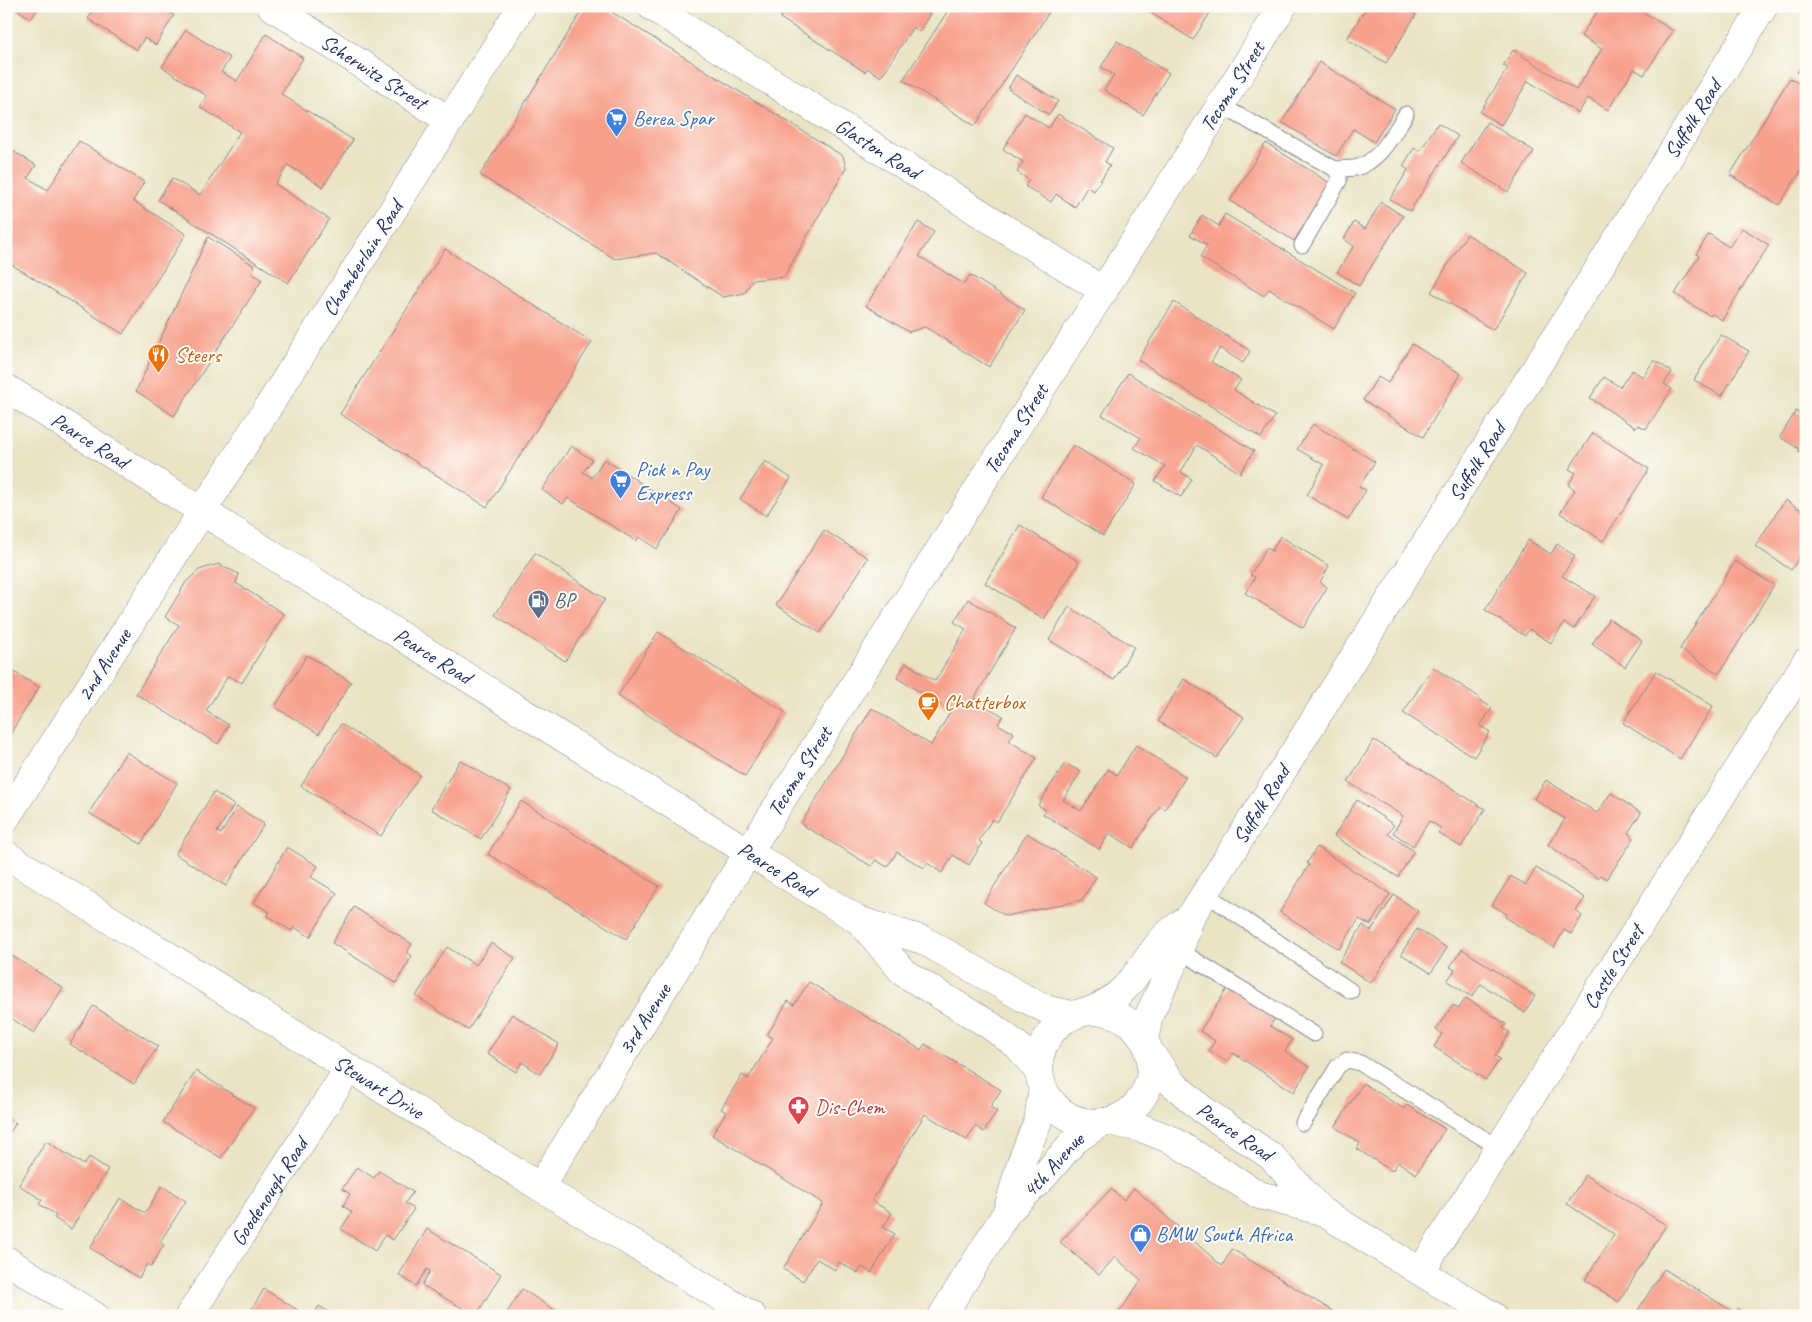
<svg xmlns="http://www.w3.org/2000/svg" width="1812" height="1322" font-family="Caveat,sans-serif">
<rect width="100%" height="100%" fill="#fdfcf7"/>
<filter id="ink" filterUnits="userSpaceOnUse"><feTurbulence type="fractalNoise" baseFrequency=".02" numOctaves="2"/><feDisplacementMap in="SourceGraphic" scale="10" xChannelSelector="R" yChannelSelector="G"/><feConvolveMatrix kernelMatrix="1 2 1 2 8 2 1 2 1" color-interpolation-filters="sRGB"/></filter>
<filter id="wash" filterUnits="userSpaceOnUse"><feTurbulence type="fractalNoise" baseFrequency=".0096" numOctaves="4" result="noise"/><feDisplacementMap in="SourceGraphic" scale="20" xChannelSelector="R" yChannelSelector="G"/><feGaussianBlur stdDeviation="1.12" result="paint"/><feColorMatrix in="noise" values="0 0 0 0 0 0 0 0 0 0 0 0 0 0 0 0 0 1.4 0 .05"/><feComposite in="paint" operator="in"/></filter>
<g filter="url(#wash)">
<rect width="100%" height="100%" fill="#eae4c5"/>
<g id="blocks">
<!-- building -->
<g fill="#f7a18c">
<polygon points="12,6 40,6 31,19"/>
<polygon points="96,6 160,6 174,15 156,45 144,38 137,50 88,19"/>
<polygon points="585,6 602,6 843,156 846,168 784,277 752,280 745,293 723,297 656,253 615,259 480,175"/>
<polygon points="777,6 926,6 923,10 930,14 919,32 913,27 881,77 867,68 865,72 780,18 784,11"/>
<polygon points="951,6 1053,6 975,126 903,80"/>
<polygon points="1151,6 1214,6 1193,40 1148,11"/>
<polygon points="1367,6 1402,6 1416,15 1386,63 1347,39"/>
<polygon points="1614,6 1634,6 1673,31 1644,75 1634,69 1608,110 1588,98 1578,113 1528,81 1501,125 1480,112 1508,68 1503,66 1513,50 1576,90 1602,49 1581,36 1600,7 1609,13"/>
<polygon points="186,30 230,58 221,72 237,81 266,34 303,58 281,94 353,140 323,187 288,165 275,184 329,219 288,283 158,200 172,178 200,195 240,132 200,107 207,96 162,67"/>
<polygon points="1117,41 1169,73 1143,115 1104,90 1114,75 1101,67"/>
<polygon points="1806,58 1806,78 1797,72"/>
<polygon points="1319,62 1395,109 1374,142 1353,129 1336,156 1282,122"/>
<polygon points="1016,75 1058,101 1049,115 1008,89"/>
<polygon points="1790,78 1806,88 1806,172 1802,169 1779,205 1730,175"/>
<polygon points="1025,113 1049,128 1058,114 1113,148 1105,162 1110,165 1094,191 1087,187 1075,207 1056,194 1051,202 1025,186 1029,180 1017,172 1023,162 1003,149"/>
<polygon points="1487,122 1534,151 1508,192 1461,163"/>
<polygon points="1438,123 1458,136 1410,211 1390,199 1408,170 1403,166 1414,148 1420,151"/>
<polygon points="79,141 144,182 133,201 186,234 123,334 6,261 6,147 36,165 28,178 48,190"/>
<polygon points="1266,143 1330,183 1294,241 1230,201"/>
<polygon points="1381,202 1403,216 1359,286 1337,272 1354,246 1344,239 1354,222 1365,229"/>
<polygon points="1225,214 1355,293 1334,329 1269,289 1264,296 1200,257 1207,245 1190,235 1202,215 1219,226"/>
<polygon points="918,222 934,232 919,256 964,284 970,275 1025,310 989,367 925,327 909,332 866,306"/>
<polygon points="1742,228 1769,245 1722,320 1712,314 1710,316 1675,294 1699,256 1696,254 1709,234 1729,247"/>
<polygon points="1467,234 1528,273 1493,330 1431,292"/>
<polygon points="208,237 255,266 252,273 262,280 174,416 136,391"/>
<polygon points="445,249 592,342 487,507 340,414"/>
<polygon points="1174,302 1250,351 1243,363 1220,348 1211,362 1241,380 1234,390 1275,416 1261,438 1138,360"/>
<polygon points="1721,335 1749,351 1722,396 1694,380"/>
<polygon points="1412,344 1461,374 1423,437 1363,400 1378,377 1388,383"/>
<polygon points="1654,360 1672,372 1664,384 1672,389 1646,429 1638,425 1636,428 1590,398 1604,377 1620,387 1632,370 1643,377"/>
<polygon points="1128,373 1254,451 1240,473 1197,445 1181,472 1192,479 1181,497 1155,481 1165,466 1134,448 1141,438 1102,415"/>
<polygon points="1806,403 1806,456 1798,451 1799,449 1780,437 1796,411 1799,414"/>
<polygon points="1313,424 1375,462 1359,487 1366,490 1348,520 1307,495 1324,465 1297,449"/>
<polygon points="1593,433 1649,469 1603,541 1560,513 1575,490 1568,485 1576,473 1569,469"/>
<polygon points="1073,445 1136,484 1103,536 1041,497"/>
<polygon points="571,446 592,460 583,472 592,478 604,459 682,510 657,549 639,537 636,541 568,498 563,504 542,490"/>
<polygon points="765,461 791,478 766,516 740,499"/>
<polygon points="1785,500 1806,513 1806,557 1801,554 1791,570 1755,546"/>
<polygon points="1020,525 1079,562 1044,619 985,583"/>
<polygon points="824,530 868,558 820,633 776,605"/>
<polygon points="1280,536 1329,566 1320,582 1327,587 1303,628 1245,593 1255,577 1250,575 1267,547 1272,551"/>
<polygon points="1528,540 1551,554 1557,544 1575,556 1562,576 1595,596 1574,629 1564,623 1551,643 1529,629 1525,636 1485,610"/>
<polygon points="535,553 605,599 565,661 495,615"/>
<polygon points="1735,561 1774,585 1719,674 1680,649"/>
<polygon points="218,564 239,574 236,583 284,614 242,683 228,676 206,711 229,725 218,744 136,694 179,625 165,617 186,582 199,570"/>
<polygon points="968,599 1016,628 974,699 1003,716 998,724 1014,733 1009,741 1037,758 997,822 992,819 979,841 982,843 969,865 953,855 942,873 927,863 924,868 897,852 887,867 876,860 871,866 801,824 872,708 931,745 951,711 897,678 906,663 935,681 966,629 954,622"/>
<polygon points="1069,607 1134,647 1114,680 1049,640"/>
<polygon points="1609,619 1642,641 1625,667 1592,644"/>
<polygon points="658,632 785,712 745,776 618,696"/>
<polygon points="307,655 351,682 319,734 275,707"/>
<polygon points="6,667 39,687 6,741"/>
<polygon points="1433,667 1479,697 1478,699 1492,708 1480,726 1490,732 1474,757 1403,713"/>
<polygon points="1656,671 1713,706 1680,759 1623,723"/>
<polygon points="1184,679 1244,717 1217,758 1158,721"/>
<polygon points="341,724 420,775 381,836 301,786"/>
<polygon points="1374,740 1485,809 1461,847 1438,833 1441,828 1429,821 1413,846 1393,833 1403,816 1348,782"/>
<polygon points="1136,745 1186,777 1165,809 1160,806 1133,848 1109,833 1099,849 1043,814 1046,810 1038,805 1065,763 1081,772 1063,800 1081,811 1108,769 1117,775"/>
<polygon points="126,752 177,783 141,844 89,813"/>
<polygon points="460,760 511,790 481,839 431,809"/>
<polygon points="1546,780 1597,813 1611,793 1641,813 1628,833 1634,838 1607,879 1600,875 1598,878 1548,845 1565,819 1534,799"/>
<polygon points="214,792 234,805 217,832 221,834 237,807 264,824 226,886 175,854"/>
<polygon points="1357,800 1394,825 1388,834 1414,851 1398,877 1334,836"/>
<polygon points="521,801 659,886 626,939 488,854"/>
<polygon points="1027,833 1096,877 1082,900 1006,916 984,903"/>
<polygon points="287,847 318,866 311,877 337,893 310,937 294,927 292,931 267,916 270,912 254,903"/>
<polygon points="1317,847 1390,894 1370,925 1359,919 1339,949 1280,912 1309,865 1307,863"/>
<polygon points="1536,868 1585,898 1576,911 1582,916 1571,934 1564,930 1554,948 1505,917 1507,914 1492,905 1511,876 1526,885"/>
<polygon points="1394,895 1418,911 1371,983 1339,962 1363,925 1371,931"/>
<polygon points="354,907 412,944 407,953 412,956 396,983 332,943"/>
<polygon points="1417,929 1447,948 1431,973 1401,954"/>
<polygon points="491,943 515,958 468,1030 416,996 447,947 476,965"/>
<polygon points="1462,949 1535,996 1525,1013 1481,984 1472,997 1447,981 1455,970 1450,967"/>
<polygon points="6,952 63,988 34,1033 6,1015"/>
<polygon points="809,982 921,1050 925,1044 1001,1090 990,1107 997,1111 984,1132 975,1126 967,1140 925,1114 872,1201 892,1213 883,1227 895,1234 871,1273 862,1267 858,1273 839,1262 835,1270 817,1259 803,1281 783,1269 823,1203 712,1135 726,1112 721,1109 742,1075 748,1079 773,1038 767,1035 788,1001 794,1005"/>
<polygon points="1229,986 1276,1017 1270,1026 1292,1040 1285,1051 1309,1067 1294,1092 1233,1053 1227,1062 1209,1050 1215,1041 1200,1031"/>
<polygon points="1466,998 1506,1024 1503,1028 1510,1032 1495,1056 1500,1059 1486,1080 1434,1047 1442,1034 1436,1030 1453,1005 1459,1008"/>
<polygon points="93,1006 158,1046 134,1084 70,1044"/>
<polygon points="512,1014 559,1044 540,1074 522,1062 516,1072 487,1054"/>
<polygon points="196,1071 254,1108 221,1158 163,1122"/>
<polygon points="1363,1083 1404,1109 1407,1105 1445,1129 1416,1174 1398,1162 1392,1171 1357,1149 1360,1143 1335,1127"/>
<polygon points="6,1117 16,1123 6,1138"/>
<polygon points="46,1141 84,1165 89,1157 108,1169 71,1229 54,1218 56,1215 39,1204 42,1200 19,1185"/>
<polygon points="357,1167 374,1178 379,1171 413,1192 405,1203 414,1209 393,1240 385,1235 375,1251 341,1229 352,1212 343,1206 350,1194 342,1189"/>
<polygon points="1585,1175 1666,1225 1619,1302 1585,1280 1614,1234 1567,1204"/>
<polygon points="162,1186 186,1201 160,1242 164,1245 151,1267 147,1264 139,1278 90,1248 120,1198 145,1213"/>
<polygon points="1134,1188 1222,1266 1232,1249 1334,1312 1332,1316 1117,1316 1141,1280 1115,1257 1099,1275 1060,1242 1111,1189 1124,1200"/>
<polygon points="427,1229 501,1274 476,1316 422,1285 430,1271 427,1269 416,1286 399,1275"/>
<polygon points="1664,1269 1735,1313 1738,1309 1749,1316 1647,1316 1638,1310"/>
<polygon points="264,1289 307,1316 248,1316"/>
<polygon points="522,1289 564,1316 505,1316"/>
<polygon points="319,1306 336,1316 313,1316"/>
</g>
</g>
</g>
<g filter="url(#ink)">
<use href="#blocks" fill-opacity="0" stroke="#828a92" stroke-width="1"/>
<g fill="none" stroke-linecap="round" stroke-linejoin="round">
<defs>
<g id="lane">
<polyline points="1220,105 1335,169 1339,175 1339,181 1302,245"/>
<path d="M1335,169C1341,168 1348,169 1355,168C1380,162 1393,134 1406,114"/>
<polyline points="1206,894 1351,991"/>
<polyline points="1174,947 1314,1034"/>
<polyline points="1303,1123 1338,1066 1347,1060 1360,1063 1498,1147"/>
</g>
<g id="street">
<path id="s1" d="M271,6L450,121"/>
<path id="s2" d="M651,6L1104,291"/>
<path id="s3" d="M6,818L203,510"/>
<path id="s4" d="M6,855L540,1187L752,1316"/>
<path d="M1091,1011C1129,994 1137,971 1161,941C1169,931 1182,924 1191,916"/>
<path id="s5" d="M1144,1041L1149,1015L1179,951L1191,916L1764,6"/>
<path id="s6" d="M540,1187L748,853L1283,6"/>
<polyline points="6,1260 95,1316"/>
<path id="s7" d="M1421,1271L1806,662"/>
<path id="s8" d="M189,1316L349,1068"/>
</g>
<g id="secondary">
<path id="s9" d="M203,510L522,6"/>
<path id="s10" d="M1008,1211L1044,1176L1074,1141L1102,1122"/>
<polyline points="942,1316 1007,1212 1021,1163 1038,1121 1043,1088"/>
</g>
<g id="primary">
<path id="s11" d="M6,388L559,735L860,921L923,940L1024,998L1048,1010L1073,1015"/>
<polyline points="860,921 904,973 991,1026 1018,1046 1039,1072"/>
<circle cx="1095" cy="1067" r="56"/>
<path id="s12" d="M1149,1051L1172,1083L1202,1109L1272,1157L1321,1211L1493,1316"/>
<polyline points="1110,1121 1144,1129 1172,1140 1259,1195 1321,1211"/>
</g>
</defs>
<!-- lane casing -->
<use href="#lane" stroke="#828a92" stroke-width="17"/>
<!-- street casing -->
<use href="#street" stroke="#828a92" stroke-width="29"/>
<!-- secondary casing -->
<use href="#secondary" stroke="#828a92" stroke-width="29"/>
<!-- primary casing -->
<use href="#primary" stroke="#828a92" stroke-width="29"/>
<!-- lane -->
<use href="#lane" stroke="#fff" stroke-width="15"/>
<!-- street -->
<use href="#street" stroke="#fff" stroke-width="28"/>
<!-- secondary -->
<use href="#secondary" stroke="#fff" stroke-width="28"/>
<!-- primary -->
<use href="#primary" stroke="#fff" stroke-width="28"/>
</g>
</g>
<!-- icons -->
<defs>
<symbol id="supermarket-pin" viewBox="-11 -11 22 30"><path d="M0 17L-7.5 6A9.5 9.5 0 1 1 7.5 6Z" fill="#3f7fe0" stroke="#fdfcf7"/><path d="M-6-5.5h2.5l.6 2H6L4.5 2H-2.5L-4.4-4H-6ZM-1.5 3.2a1.3 1.3 0 1 0 .1 0ZM3 3.2a1.3 1.3 0 1 0 .1 0Z" fill="#fff"/></symbol>
<symbol id="restaurant-pin" viewBox="-11 -11 22 30"><path d="M0 17L-7.5 6A9.5 9.5 0 1 1 7.5 6Z" fill="#e8710a" stroke="#fdfcf7"/><path d="M-5-6h1v4h1v-4h1v4h1v-4h1v5L-1.5 .5V6h-2V.5L-5-1ZM5-6V6H3V1.5H1.5Q1.5-4 5-6Z" fill="#fff"/></symbol>
<symbol id="fuel-pin" viewBox="-11 -11 22 30"><path d="M0 17L-7.5 6A9.5 9.5 0 1 1 7.5 6Z" fill="#5c6f8a" stroke="#fdfcf7"/><path d="M-5.5-6h7V0h2V4h1.3V-2.5L3-4.5l.8-.8L6-3V5H2.5V1h-1V6h-7ZM-4.2-4.7v3.2H.2V-4.7Z" fill="#fff"/></symbol>
<symbol id="cafe-pin" viewBox="-11 -11 22 30"><path d="M0 17L-7.5 6A9.5 9.5 0 1 1 7.5 6Z" fill="#e8710a" stroke="#fdfcf7"/><path d="M-5.5-4.5H6V0H3Q3 3.5 0 3.5H-2.5Q-5.5 3.5-5.5 0ZM3-3.2v2h1.7v-2ZM-6 4.5H4V6H-6Z" fill="#fff"/></symbol>
<symbol id="pharmacy-pin" viewBox="-11 -11 22 30"><path d="M0 17L-7.5 6A9.5 9.5 0 1 1 7.5 6Z" fill="#e0444e" stroke="#fdfcf7"/><path d="M-2-6h4v4h4v4h-4v4h-4v-4h-4v-4h4Z" fill="#fff"/></symbol>
<symbol id="shop-pin" viewBox="-11 -11 22 30"><path d="M0 17L-7.5 6A9.5 9.5 0 1 1 7.5 6Z" fill="#3f7fe0" stroke="#fdfcf7"/><path d="M-5-2.5h2.3a2.7 3.5 0 0 1 5.4 0H5L5.5 6h-11ZM-1.5-2.5h3a1.5 2.3 0 0 0-3 0Z" fill="#fff"/></symbol>
</defs>
<g fill-rule="evenodd">
<use href="#supermarket-pin" x="604" y="106" width="25" height="34"/>
<use href="#restaurant-pin" x="146" y="342" width="25" height="34"/>
<use href="#supermarket-pin" x="608" y="468" width="25" height="34"/>
<use href="#fuel-pin" x="526" y="588" width="25" height="34"/>
<use href="#cafe-pin" x="916" y="690" width="25" height="34"/>
<use href="#pharmacy-pin" x="786" y="1094" width="25" height="34"/>
<use href="#shop-pin" x="1128" y="1222" width="25" height="34"/>
</g>
<g text-anchor="middle" stroke-width="4" stroke-linejoin="round" paint-order="stroke">
<!-- street labels -->
<g font-size="21" fill="#1b2f5e" stroke="#fdfcf7">
<text dy="7" stroke="none"><textPath href="#s1" startOffset="122">Scherwitz Street</textPath></text>
<text dy="7" stroke="none"><textPath href="#s6" startOffset="1300">Tecoma Street</textPath></text>
<text dy="7" stroke="none"><textPath href="#s5" startOffset="1076">Suffolk Road</textPath></text>
<text dy="7" stroke="none"><textPath href="#s2" startOffset="268">Glaston Road</textPath></text>
<text dy="7" stroke="none"><textPath href="#s9" startOffset="298">Chamberlain Road</textPath></text>
<text dy="7" stroke="none"><textPath href="#s6" startOffset="895">Tecoma Street</textPath></text>
<text dy="7" stroke="none"><textPath href="#s11" startOffset="99">Pearce Road</textPath></text>
<text dy="7" stroke="none"><textPath href="#s5" startOffset="671">Suffolk Road</textPath></text>
<text dy="7" stroke="none"><textPath href="#s11" startOffset="504">Pearce Road</textPath></text>
<text dy="7" stroke="none"><textPath href="#s3" startOffset="182">2nd Avenue</textPath></text>
<text dy="7" stroke="none"><textPath href="#s6" startOffset="490">Tecoma Street</textPath></text>
<text dy="7" stroke="none"><textPath href="#s5" startOffset="266">Suffolk Road</textPath></text>
<text dy="7" stroke="none"><textPath href="#s11" startOffset="909">Pearce Road</textPath></text>
<text dy="7" stroke="none"><textPath href="#s7" startOffset="360">Castle Street</textPath></text>
<text dy="7" stroke="none"><textPath href="#s6" startOffset="198">3rd Avenue</textPath></text>
<text dy="7" stroke="none"><textPath href="#s4" startOffset="439">Stewart Drive</textPath></text>
<text dy="7" stroke="none"><textPath href="#s12" startOffset="119">Pearce Road</textPath></text>
<text dy="7" stroke="none"><textPath href="#s10" startOffset="65">4th Avenue</textPath></text>
<text dy="7" stroke="none"><textPath href="#s8" startOffset="148">Goodenough Road</textPath></text>
</g>
<!-- shop labels -->
<g font-size="21" fill="#366cbe" stroke="#fdfcf7" text-anchor="start">
<text x="633" y="125">Berea Spar</text>
<text x="636" y="476">Pick n Pay<tspan x="636" dy="24">Express</tspan></text>
<text x="1156" y="1241">BMW South Africa</text>
</g>
<!-- food labels -->
<g font-size="21" fill="#c56008" stroke="#fdfcf7" text-anchor="start">
<text x="175" y="362">Steers</text>
<text x="944" y="709">Chatterbox</text>
</g>
<!-- service labels -->
<g font-size="21" fill="#4e5e75" stroke="#fdfcf7" text-anchor="start">
<text x="554" y="607">BP</text>
</g>
<!-- health labels -->
<g font-size="21" fill="#be3a42" stroke="#fdfcf7" text-anchor="start">
<text x="815" y="1114">Dis-Chem</text>
</g>
</g>
<!-- margin -->
<rect width="1812" height="1322" fill="none" stroke="#fdfcf7" stroke-width="25"/>
</svg>
